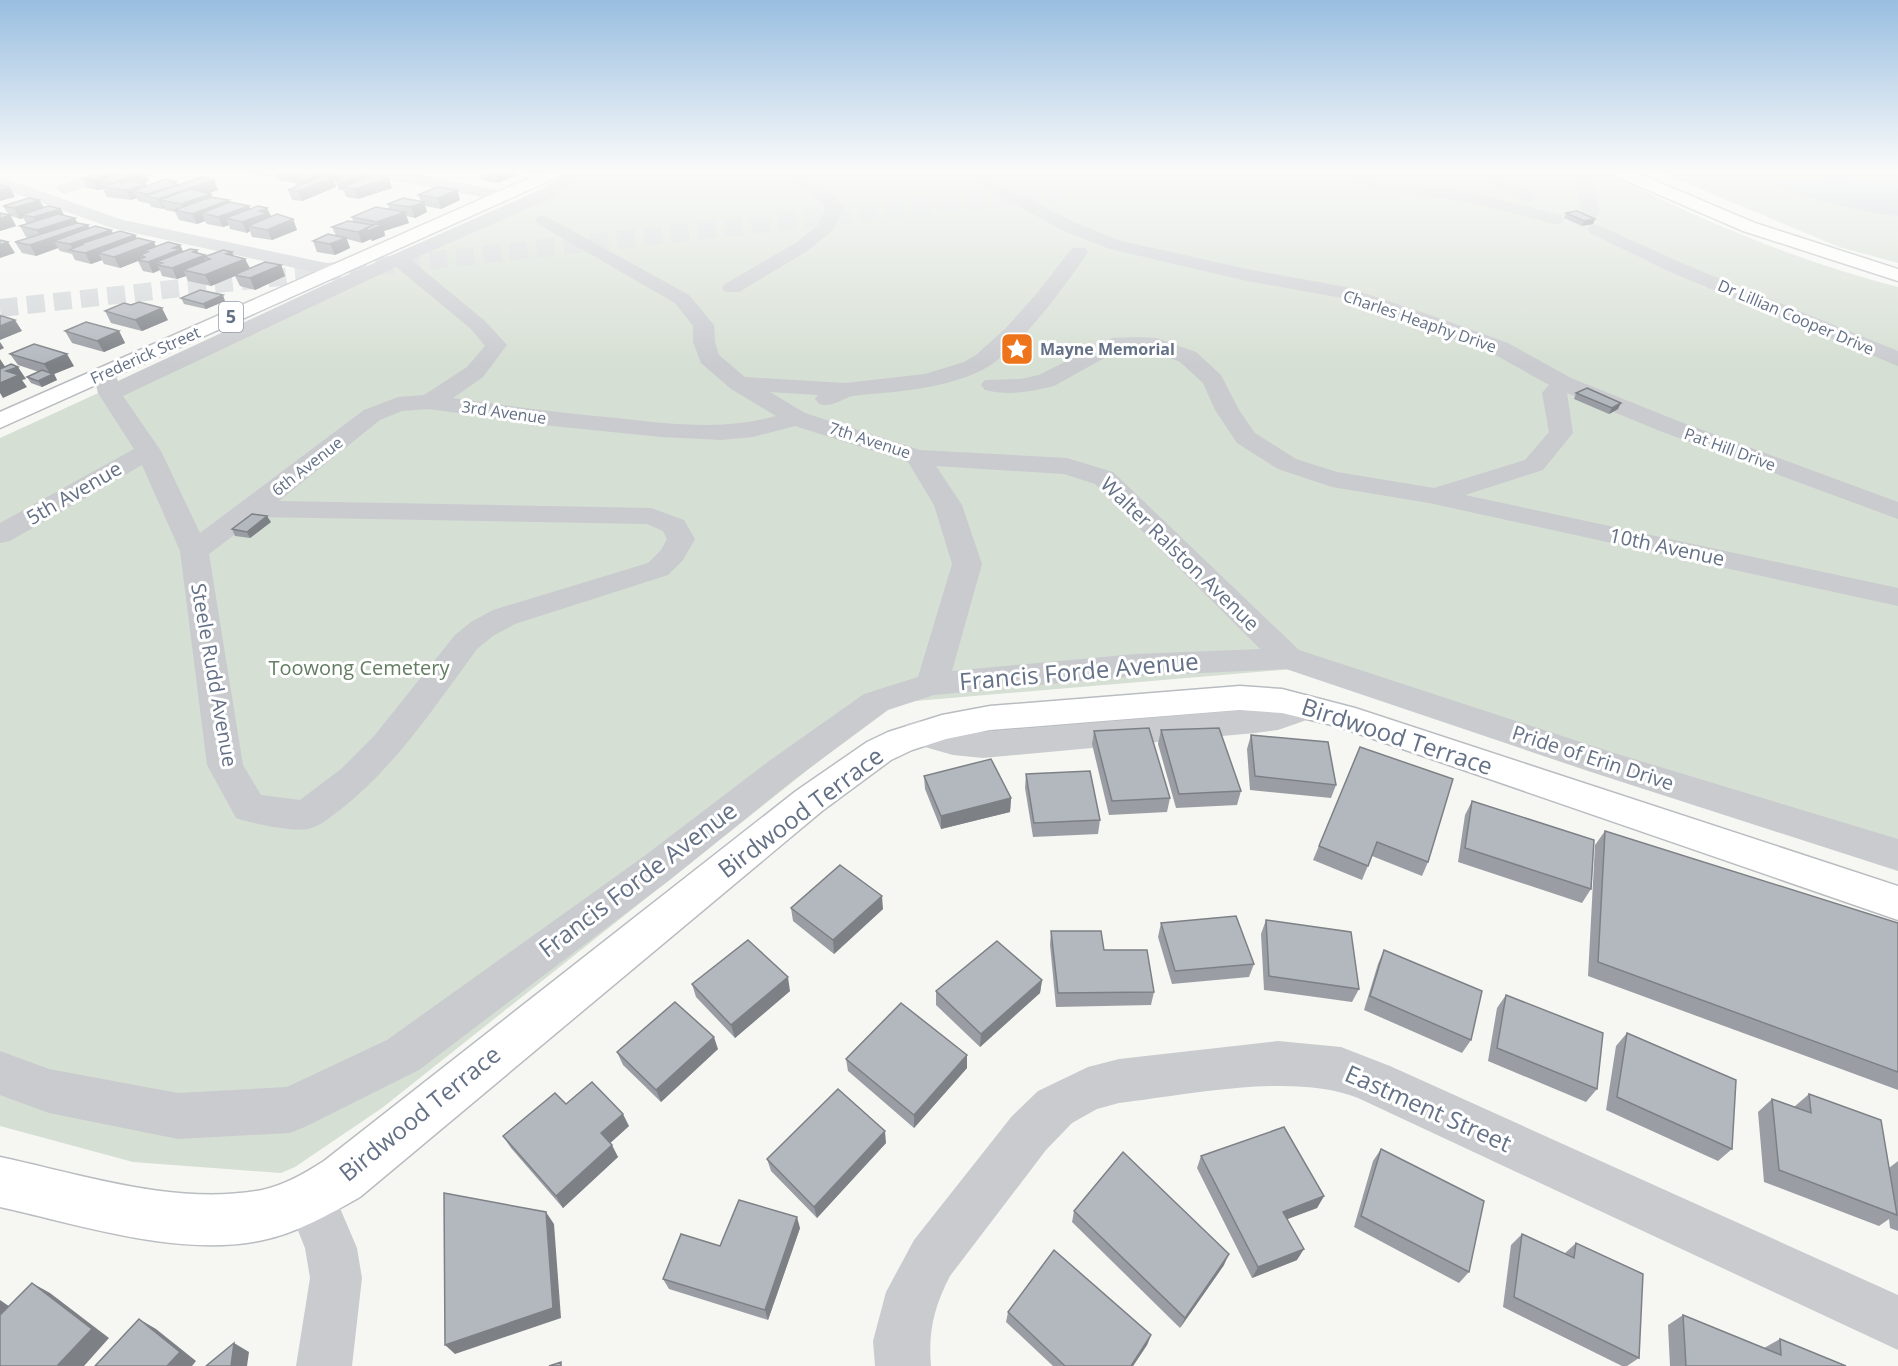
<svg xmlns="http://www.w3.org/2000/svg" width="1898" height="1366" font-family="'Open Sans',sans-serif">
<rect width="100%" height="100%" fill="#f6f7f3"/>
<!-- green -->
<g fill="#d6dfd4">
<path d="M579,173H1609C1700,221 1798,261 1898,287V869L1294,669L892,703L382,1108L295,1167L281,1173L133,1162L0,1126V438Z"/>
<polygon points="1662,173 1898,173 1898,263 1839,247"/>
</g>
<!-- water -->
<path fill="#c4ccd3" d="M1824,173L1898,185V216C1877,215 1783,195 1772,181L1821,179L1827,177L1819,174Z"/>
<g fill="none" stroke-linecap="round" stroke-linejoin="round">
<!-- highway-tunnel -->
<polyline stroke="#d2d6d8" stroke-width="18" stroke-dasharray="18 9" stroke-linecap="butt" points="0,308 1222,173"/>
<defs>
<g id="major">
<polygon points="1614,173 1637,173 1755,223 1898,269 1898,281 1743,231 1616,176"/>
<path d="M1240,686L1282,689L1355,708L1898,886V920L1336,726L1282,713L1240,710L990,730L946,739L912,750L891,760L822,811L360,1197C330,1214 297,1233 263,1240C180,1258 81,1225 0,1207V1157C84,1175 176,1206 262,1190C285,1185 305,1173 324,1161L796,791L867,742L888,732L942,715L990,706Z"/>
</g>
<polygon id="highway" points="540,173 562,173 560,176 0,428 0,412"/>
</defs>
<!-- major casing -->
<use href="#major" stroke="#b9bcc0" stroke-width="3"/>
<!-- highway casing -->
<use href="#highway" stroke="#b8bbbf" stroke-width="3"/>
<!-- minor -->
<g fill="#c9cbcf" fill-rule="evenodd">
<polygon points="95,173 121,173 119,176 64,194 56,189 58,186"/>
<polygon points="375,173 411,173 503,191 511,196 503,201 383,178"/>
<path d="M569,173H590L547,200L411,260L485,321L507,345L483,377L453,398C507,406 562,413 617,418C670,424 723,431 776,416L731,389L701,363L693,342V326L675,303L538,224L535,220L538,216L544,215L689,295L714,325L715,342L719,355L745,377L845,383L925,374L964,362L976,355L1006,328L1038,292L1072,248H1086L1088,252C1065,286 1015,356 978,372C945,387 907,391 871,394C864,395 855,395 849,397C837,402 831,407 819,404L815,399L818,395L770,392L805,413L920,450L1067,458L1113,472L1299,650L1614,753L1898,839V871L1588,771L1286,669L1135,676L934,695L888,710L795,779L671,879L419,1070L307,1126L290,1133L178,1139L49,1113L0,1095V1051L49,1069L178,1093L287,1087L387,1040L643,857L769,761L864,694L918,677L952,564L934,505L908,462L795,426L753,437L721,440L661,437L543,425L429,409L402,411L380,420L279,501L651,508L684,520L695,539L683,560L668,575L515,624L493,636L477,649C435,706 396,766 340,810C330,817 321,826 308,829C294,832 250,823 236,818L207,765L180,551L142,465L10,541L0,543V523L134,449L98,393L93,373L96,368L104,366L112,368L118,381L322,286L535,192ZM396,267L471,329L485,346L467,367L424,395L398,397L364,410L200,533L161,451L123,396ZM936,466L1064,474L1095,484L1260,649L1135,654L952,671L982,564L962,505ZM258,517L647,524L663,531L667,539L661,550L648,563L493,610L471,622L455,635L374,736L341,769L300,800L261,795L243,765L209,554Z"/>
<path d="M777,173C807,173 825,182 843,207L833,230L809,250L739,292H725L722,288L725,284L797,242L819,224L825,208L812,192Z"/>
<path d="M957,173H978L1076,223L1122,241L1247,269L1346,287L1436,317L1508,343L1571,378L1678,421L1898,502V519L1660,431L1567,393L1573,433L1543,470L1465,495L1898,588V606L1429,503L1332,487L1278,469L1237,443L1215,410L1203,383L1180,362L1152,351H1117L1054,386C1031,392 1008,396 985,390L981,385L985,380L1020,379L1039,375L1112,338L1137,337L1156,338L1196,352L1221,375L1239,410L1255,433L1296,459L1337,472L1434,488L1525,460L1549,432L1542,393L1549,385L1492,353L1342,298L1247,281L1110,249L1064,231Z"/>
<polygon points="1330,173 1356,173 1379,180 1464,191 1561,215 1564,219 1561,223 1555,224 1464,201 1377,190 1332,176"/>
<polygon points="1470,173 1492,173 1534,193 1536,197 1534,201 1522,201"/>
<polygon points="1570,173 1589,173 1591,177 1600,212 1593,221 1581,221 1578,217 1582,212 1575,179"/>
<polygon points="0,177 123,220 336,265 343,267 346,271 343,275 336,277 112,228 0,188"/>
<polygon points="1596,224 1684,264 1898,351 1898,366 1670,272 1590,233 1587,229 1590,225"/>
<polygon points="1309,695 1321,699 1326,707 1321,715 1278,730 1255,733 983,758 953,755 907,742 902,733 907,724 919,721 953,729 983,732 1255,709 1275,706"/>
<path d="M1278,1041L1341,1047L1390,1066L1898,1295V1350L1358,1098C1294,1072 1188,1095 1119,1103L1097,1109L1072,1123L1046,1150L950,1276C934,1307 928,1332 931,1366H875L873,1341L886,1292L914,1240L1012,1116L1038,1091L1088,1067L1119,1059Z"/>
<polygon points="310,1173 328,1180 357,1248 362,1278 352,1366 296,1366 310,1278 305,1248 285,1198 292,1180"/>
</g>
<!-- major -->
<use href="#major" fill="#fff" fill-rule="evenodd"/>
<!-- highway -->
<use href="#highway" fill="#fff" fill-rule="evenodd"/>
</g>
<!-- wall -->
<g fill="#9a9ea4">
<polygon points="97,173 155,173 151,175 146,174 149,181 143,183 146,184 147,186 178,186 218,190 208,193 211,194 212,197 230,202 271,217 293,219 297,230 272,240 252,237 250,231 247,233 230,229 229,225 223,227 207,224 205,221 197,224 179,220 175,212 165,210 165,208 163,209 151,207 150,204 138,201 137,198 131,200 107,197 103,189 97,190 87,188 82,178"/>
<polygon points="248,173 273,173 267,176"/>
<polygon points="274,173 337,173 339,178 367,173 368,177 389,178 392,188 358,199 346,197 344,191 339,190 335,180 334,181 336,187 302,201 292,200 288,190 296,186 295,183 277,180"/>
<polygon points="480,173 515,173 514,174 514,176 498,183 482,180"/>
<polygon points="457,190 460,200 441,209 425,206 427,212 415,218 406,216 409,223 384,231 385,236 372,241 371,239 362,243 347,239 350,248 335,255 317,252 313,241 336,236 332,227 353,222 352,217 389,209 388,204 421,201 418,195"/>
<polygon points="39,200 44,207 61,209 64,215 78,223 89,228 111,230 113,234 135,235 137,239 156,247 180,245 183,251 199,253 205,255 206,256 234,256 245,259 250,268 281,265 285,276 255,290 240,286 235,276 211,286 188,281 186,276 177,279 162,276 160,270 153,273 143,271 138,261 120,268 104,264 102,260 91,264 75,260 72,254 60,251 58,248 36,256 22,253 15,242 29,238 26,237 20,226 27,224 23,218 20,219 11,216 16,226 0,231 0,213 9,215 3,206"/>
<polygon points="1566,213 1595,219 1593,224 1582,226 1564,218"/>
<polygon points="181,298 225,301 206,309 184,304"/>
<polygon points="105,311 168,320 142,331 111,323"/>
<polygon points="65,331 119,331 125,343 104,352 72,343"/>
<polygon points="10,354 74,366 54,374 57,380 42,387 31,383 27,377 39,372 18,365"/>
<polygon points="1576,393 1618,409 1609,414 1574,399"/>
<polygon points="271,522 250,538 235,536 232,529"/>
<polygon points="1161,730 1241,791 1237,805 1176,808 1158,744"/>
<polygon points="1094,731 1170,798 1167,812 1109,815 1092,744"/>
<polygon points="1251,735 1336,785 1331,798 1250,790 1247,749"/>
<polygon points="1360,747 1428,862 1422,876 1372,856 1362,880 1313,860"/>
<polygon points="1026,774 1100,820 1098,834 1033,837 1025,788"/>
<polygon points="924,776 1011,798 1010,812 941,829 925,789"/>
<polygon points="1472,801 1591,889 1582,903 1458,862 1465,815"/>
<polygon points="1605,831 1898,923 1898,1090 1588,976 1595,845"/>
<polygon points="791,908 883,909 834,954 793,921"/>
<polygon points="1266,920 1359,989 1352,1002 1264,990 1261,934"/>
<polygon points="1161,923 1254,964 1249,977 1172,984 1158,937"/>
<polygon points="1051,931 1104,950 1154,992 1151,1005 1056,1007 1050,945"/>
<polygon points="1384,950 1471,1040 1462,1053 1364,1010 1378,964"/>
<polygon points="1042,980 1040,993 980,1047 936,1005 936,991"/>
<polygon points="692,984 790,991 735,1038 696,997"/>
<polygon points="1506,995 1597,1089 1586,1102 1488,1061 1497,1008"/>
<polygon points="1627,1033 1732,1149 1718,1161 1606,1110 1616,1046"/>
<polygon points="718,1049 661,1102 623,1065 617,1052"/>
<polygon points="967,1055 967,1068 914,1128 848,1071 846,1059"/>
<polygon points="1809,1094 1889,1168 1898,1161 1898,1231 1890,1228 1889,1219 1879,1226 1764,1182 1758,1112 1772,1099 1794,1107"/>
<polygon points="566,1104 629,1126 610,1143 618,1157 563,1208 511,1148 503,1136"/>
<polygon points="886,1143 817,1218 771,1171 767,1159"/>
<polygon points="1381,1149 1469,1272 1459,1283 1354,1227 1373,1161"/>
<polygon points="1201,1156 1324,1196 1317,1208 1287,1219 1297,1260 1252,1278 1197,1168"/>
<polygon points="1074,1211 1224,1265 1180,1328 1072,1222"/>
<polygon points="800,1228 768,1320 669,1289 663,1279 720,1246"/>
<polygon points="1522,1234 1564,1254 1576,1243 1639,1358 1627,1366 1622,1366 1503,1307 1511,1245"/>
<polygon points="1008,1312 1151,1335 1147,1345 1133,1366 1053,1366 1006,1322"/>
<polygon points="1683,1315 1764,1348 1780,1339 1846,1366 1670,1366 1668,1325"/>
</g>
<!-- shaded-wall -->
<g fill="#7d8186">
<polygon points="114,173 145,173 149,181 126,190 113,183 100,180 103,189 97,190 92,180"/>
<polygon points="290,173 319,173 293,178 295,183 294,183"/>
<polygon points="323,173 337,173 339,179 334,181 336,187 302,201 298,191 307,188 304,181"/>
<polygon points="367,173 371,183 389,178 392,188 358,199 354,189 347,188 345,182"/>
<polygon points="515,173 514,174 514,176 498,183 496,174"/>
<polygon points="214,180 218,190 178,204 160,200 165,208 163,209 158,199 148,197 147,194 133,191 137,198 131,200 126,190 146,184 150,193 176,182 181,191"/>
<polygon points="10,187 15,197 0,201 0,190"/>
<polygon points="457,190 460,200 441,209 438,198"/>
<polygon points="211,194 215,204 185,212 181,204"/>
<polygon points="39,200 45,210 21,215 23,218 20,219 14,208"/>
<polygon points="229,200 233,211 202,213 205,221 197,224 192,214"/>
<polygon points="424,202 427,212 415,218 411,207"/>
<polygon points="249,206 253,216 226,218 229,225 223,227 218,217"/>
<polygon points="267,208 272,218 248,226 250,231 247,233 242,222 259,211"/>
<polygon points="61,209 66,219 39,228 33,217"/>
<polygon points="405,212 409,223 384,231 385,236 372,241 367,228 371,239 362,243 358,232 373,225 379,226 377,222"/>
<polygon points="10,215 16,226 0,231 0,219"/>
<polygon points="75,218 80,228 88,225 94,236 54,241 58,248 36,256 30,245 43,241 37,230"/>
<polygon points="293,219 297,230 272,240 267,230"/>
<polygon points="1595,219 1593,224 1582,226 1584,221"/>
<polygon points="111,230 117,240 84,244 80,244 85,252 74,251 70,244"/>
<polygon points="135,235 141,246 98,253 102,260 91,264 85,253"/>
<polygon points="346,238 350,248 335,255 330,244"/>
<polygon points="8,242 15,253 0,258 0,245"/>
<polygon points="154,242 159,253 144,251 147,258 140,255 142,260 138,260 138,261 120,268 114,257"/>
<polygon points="180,245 185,256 162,263 156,262 158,265 157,265 160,270 153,273 148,262 173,248"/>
<polygon points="197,250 200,257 205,255 207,258 204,257 208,267 183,270 186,276 177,279 172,268 193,252"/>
<polygon points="232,252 237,262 245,259 250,269 234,275 235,276 211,286 205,275 226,254"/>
<polygon points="281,265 285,276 255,290 250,278"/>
<polygon points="223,295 225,301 206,309 203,304"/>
<polygon points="162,308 168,320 142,331 135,320"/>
<polygon points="0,314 6,323 15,320 22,331 0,340"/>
<polygon points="119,331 125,343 104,352 97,341"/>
<polygon points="0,342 4,348 0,350"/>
<polygon points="67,354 74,366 54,374 57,380 42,387 38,381 51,375 44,364"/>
<polygon points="0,359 8,371 18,367 26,379 22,380 27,387 3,398 0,393"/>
<polygon points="1621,403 1618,409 1609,414 1612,408"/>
<polygon points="267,516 271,522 250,538 247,532"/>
<polygon points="1011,798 1010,812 941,829 941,816"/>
<polygon points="882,896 883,909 834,954 833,940"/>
<polygon points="788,977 790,991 735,1038 731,1025"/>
<polygon points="1042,980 1040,993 980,1047 981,1034"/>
<polygon points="714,1037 718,1049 661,1102 656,1090"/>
<polygon points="967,1055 967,1068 914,1128 914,1115"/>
<polygon points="623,1114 629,1126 607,1146 601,1133"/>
<polygon points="885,1131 886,1143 817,1218 814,1207"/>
<polygon points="612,1145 618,1157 563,1208 556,1196"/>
<polygon points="1324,1196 1317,1208 1277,1223 1283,1212"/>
<polygon points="546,1212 554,1224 561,1318 455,1354 445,1345"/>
<polygon points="797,1217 800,1228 768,1320 765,1310"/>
<polygon points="1304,1249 1297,1260 1252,1278 1258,1267"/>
<polygon points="1229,1254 1224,1265 1180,1328 1185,1318"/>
<polygon points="32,1283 50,1293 109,1338 84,1366 57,1366"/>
<polygon points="0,1300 13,1309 0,1323"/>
<polygon points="139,1319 156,1329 196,1361 192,1366 167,1366"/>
<polygon points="1151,1335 1147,1345 1133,1366 1131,1366"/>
<polygon points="234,1343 249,1352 247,1366 231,1366"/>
</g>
<!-- building -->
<g fill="#b3b8bf" stroke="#7d8186" stroke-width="1.5">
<polygon points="97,173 114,173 92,180 82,178"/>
<polygon points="121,173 139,173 113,183 100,180"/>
<polygon points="307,173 323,173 304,181 293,178"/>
<polygon points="349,173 366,173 345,182 335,180"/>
<polygon points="373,175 389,178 354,189 343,187"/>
<polygon points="323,176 333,177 298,191 288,190"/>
<polygon points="202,177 214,180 158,199 146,196"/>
<polygon points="166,179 176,182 172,183 177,185 147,194 133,191"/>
<polygon points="132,181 146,184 126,190 102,187 118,182 123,183"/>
<polygon points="0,185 10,187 0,190"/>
<polygon points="437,187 457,190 438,198 418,195"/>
<polygon points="190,189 211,194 181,204 160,200"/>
<polygon points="211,197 229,200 192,214 174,210"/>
<polygon points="29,198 39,200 14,208 3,206"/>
<polygon points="403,198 424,202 411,207 388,204"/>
<polygon points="230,202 249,206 218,217 202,213"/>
<polygon points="48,206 61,209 33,217 21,215"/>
<polygon points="258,206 267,208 259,211 267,213 242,222 226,218"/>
<polygon points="376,207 405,212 377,222 352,217"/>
<polygon points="1577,211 1595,219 1584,221 1566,213"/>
<polygon points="0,213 10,215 0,219"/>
<polygon points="58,214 75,218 37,230 20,226"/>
<polygon points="277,214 293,219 267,230 248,226"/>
<polygon points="348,221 373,225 358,232 332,227"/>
<polygon points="77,223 88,225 30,245 15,242"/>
<polygon points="376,224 382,225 368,231 367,228"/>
<polygon points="95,226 111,230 70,244 54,241"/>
<polygon points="120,231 135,235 85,253 69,250 84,244 80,244"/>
<polygon points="328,234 346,238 330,244 313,241"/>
<polygon points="138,238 154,242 114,257 98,253"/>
<polygon points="0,240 8,242 0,245"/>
<polygon points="168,242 180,245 173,248 181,249 148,262 138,260 145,257 140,255 148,252 144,251"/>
<polygon points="190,249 197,250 193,252 205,255 172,268 157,265 162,263 156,262"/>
<polygon points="223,250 232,252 226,254 245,259 205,275 183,270 210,259 204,257"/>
<polygon points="265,262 281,265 250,278 234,275"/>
<polygon points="200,290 223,295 203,304 181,298"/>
<polygon points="139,302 162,308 135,320 105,311 124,303 131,305"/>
<polygon points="2,316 15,320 0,326 0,317"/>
<polygon points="86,322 119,331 97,341 65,331"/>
<polygon points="34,344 67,354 44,364 10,354"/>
<polygon points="11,364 18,367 6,371 19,375 0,383 0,369"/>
<polygon points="42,370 53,374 38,381 27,377"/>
<polygon points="1587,388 1621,403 1612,408 1576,393"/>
<polygon points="252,514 267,516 247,532 232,529"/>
<polygon points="1149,728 1170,798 1112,801 1094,731"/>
<polygon points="1219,728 1241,791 1179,794 1161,730"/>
<polygon points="1251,735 1328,742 1336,785 1255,776"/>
<polygon points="1360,747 1453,779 1428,862 1377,842 1368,866 1319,846"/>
<polygon points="991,759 1011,798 941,816 924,776"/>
<polygon points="1090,771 1100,820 1034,823 1026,774"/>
<polygon points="1472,801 1594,840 1591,889 1465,848"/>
<polygon points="1605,831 1898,923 1898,1072 1598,962"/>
<polygon points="840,865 882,896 833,940 791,908"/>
<polygon points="1236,916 1254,964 1175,971 1161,923"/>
<polygon points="1266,920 1351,932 1359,989 1269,976"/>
<polygon points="1051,931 1101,931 1104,950 1147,950 1154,992 1058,993"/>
<polygon points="748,940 788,977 731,1025 692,984"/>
<polygon points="997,941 1042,980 981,1034 936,991"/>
<polygon points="1384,950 1482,991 1471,1040 1370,996"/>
<polygon points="1506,995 1603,1033 1597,1089 1497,1048"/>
<polygon points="675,1002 714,1037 656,1090 617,1052"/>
<polygon points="901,1003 967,1055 914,1115 846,1059"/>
<polygon points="1627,1033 1736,1080 1732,1149 1617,1097"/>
<polygon points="592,1082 623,1114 601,1133 612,1145 556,1196 503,1136 555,1093 566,1104"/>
<polygon points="838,1089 885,1131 814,1207 767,1159"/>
<polygon points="1809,1094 1881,1120 1897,1215 1779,1170 1772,1099 1811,1113"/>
<polygon points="1284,1127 1324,1196 1283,1212 1304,1249 1258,1267 1201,1156"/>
<polygon points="1381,1149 1484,1201 1469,1272 1361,1216"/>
<polygon points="1123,1152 1229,1254 1185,1318 1074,1211"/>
<polygon points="444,1193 546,1212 553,1308 445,1345"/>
<polygon points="739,1200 797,1217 765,1310 663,1279 681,1234 720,1246"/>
<polygon points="1522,1234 1574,1258 1576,1243 1643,1274 1639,1358 1514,1297"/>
<polygon points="1054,1250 1151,1335 1131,1366 1065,1366 1008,1312"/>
<polygon points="32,1283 92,1329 57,1366 0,1366 0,1315"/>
<polygon points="1683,1315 1781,1355 1780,1339 1846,1366 1686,1366"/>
<polygon points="139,1319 180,1352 167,1366 95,1366"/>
<polygon points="234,1343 231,1366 206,1366"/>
<polygon points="561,1362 561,1366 549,1366"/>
</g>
<!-- sky -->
<linearGradient id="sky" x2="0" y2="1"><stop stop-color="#99bee0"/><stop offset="0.47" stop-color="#fbfbfa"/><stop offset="1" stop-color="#fbfbfa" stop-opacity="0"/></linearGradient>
<rect width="1898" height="365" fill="url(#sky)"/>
<!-- icons -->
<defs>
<symbol id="sight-square" viewBox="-11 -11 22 22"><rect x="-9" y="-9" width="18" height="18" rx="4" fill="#ee741c" stroke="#fff"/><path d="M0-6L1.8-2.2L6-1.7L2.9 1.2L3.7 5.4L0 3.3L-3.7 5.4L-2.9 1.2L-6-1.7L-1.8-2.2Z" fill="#fff"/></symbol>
</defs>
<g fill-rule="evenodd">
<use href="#sight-square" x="998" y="330" width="38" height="38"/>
</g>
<g text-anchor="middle" stroke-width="6" stroke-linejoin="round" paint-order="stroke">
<!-- far-street labels -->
<g font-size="16" fill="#647186" stroke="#fff">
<text transform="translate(1796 317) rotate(23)" y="6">Dr Lillian Cooper Drive</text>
<text transform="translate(1420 321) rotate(19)" y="6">Charles Heaphy Drive</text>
<text transform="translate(145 355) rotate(-24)" y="6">Frederick Street</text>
<text transform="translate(504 412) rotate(8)" y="6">3rd Avenue</text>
<text transform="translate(870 440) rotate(18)" y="6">7th Avenue</text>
<text transform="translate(1730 449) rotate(20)" y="6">Pat Hill Drive</text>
<text transform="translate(307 466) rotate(-38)" y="6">6th Avenue</text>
</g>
<!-- far-poi labels -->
<g font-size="16" font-weight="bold" fill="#647186" stroke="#fff" text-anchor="start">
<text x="1040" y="355">Mayne Memorial</text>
</g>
<!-- shield labels -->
<rect fill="#fff" stroke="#929caa" stroke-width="1.5" x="219" y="302" width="24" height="30" rx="4.5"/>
<g font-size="18" font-weight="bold" fill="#647186">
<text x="231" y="323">5</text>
</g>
<!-- street labels -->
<g font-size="20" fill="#647186" stroke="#fff">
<text transform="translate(74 493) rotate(-30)" y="7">5th Avenue</text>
<text transform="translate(1667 547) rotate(12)" y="7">10th Avenue</text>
<text transform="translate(1180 554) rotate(44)" y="7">Walter Ralston Avenue</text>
<text transform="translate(214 675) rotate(80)" y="7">Steele Rudd Avenue</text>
<text transform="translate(1593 758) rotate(18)" y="7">Pride of Erin Drive</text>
</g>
<!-- park labels -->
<g font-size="20" fill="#647d63" stroke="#fff">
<text x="359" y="675">Toowong Cemetery</text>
</g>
<!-- near-street labels -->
<g font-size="24" fill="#647186" stroke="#fff">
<text transform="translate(1079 672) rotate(-5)" y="8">Francis Forde Avenue</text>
<text transform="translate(1397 737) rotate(18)" y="8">Birdwood Terrace</text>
<text transform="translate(801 813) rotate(-37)" y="8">Birdwood Terrace</text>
<text transform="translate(638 880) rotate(-37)" y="8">Francis Forde Avenue</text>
<text transform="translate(1428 1109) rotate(24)" y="8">Eastment Street</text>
<text transform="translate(420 1114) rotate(-39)" y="8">Birdwood Terrace</text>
</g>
</g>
</svg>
